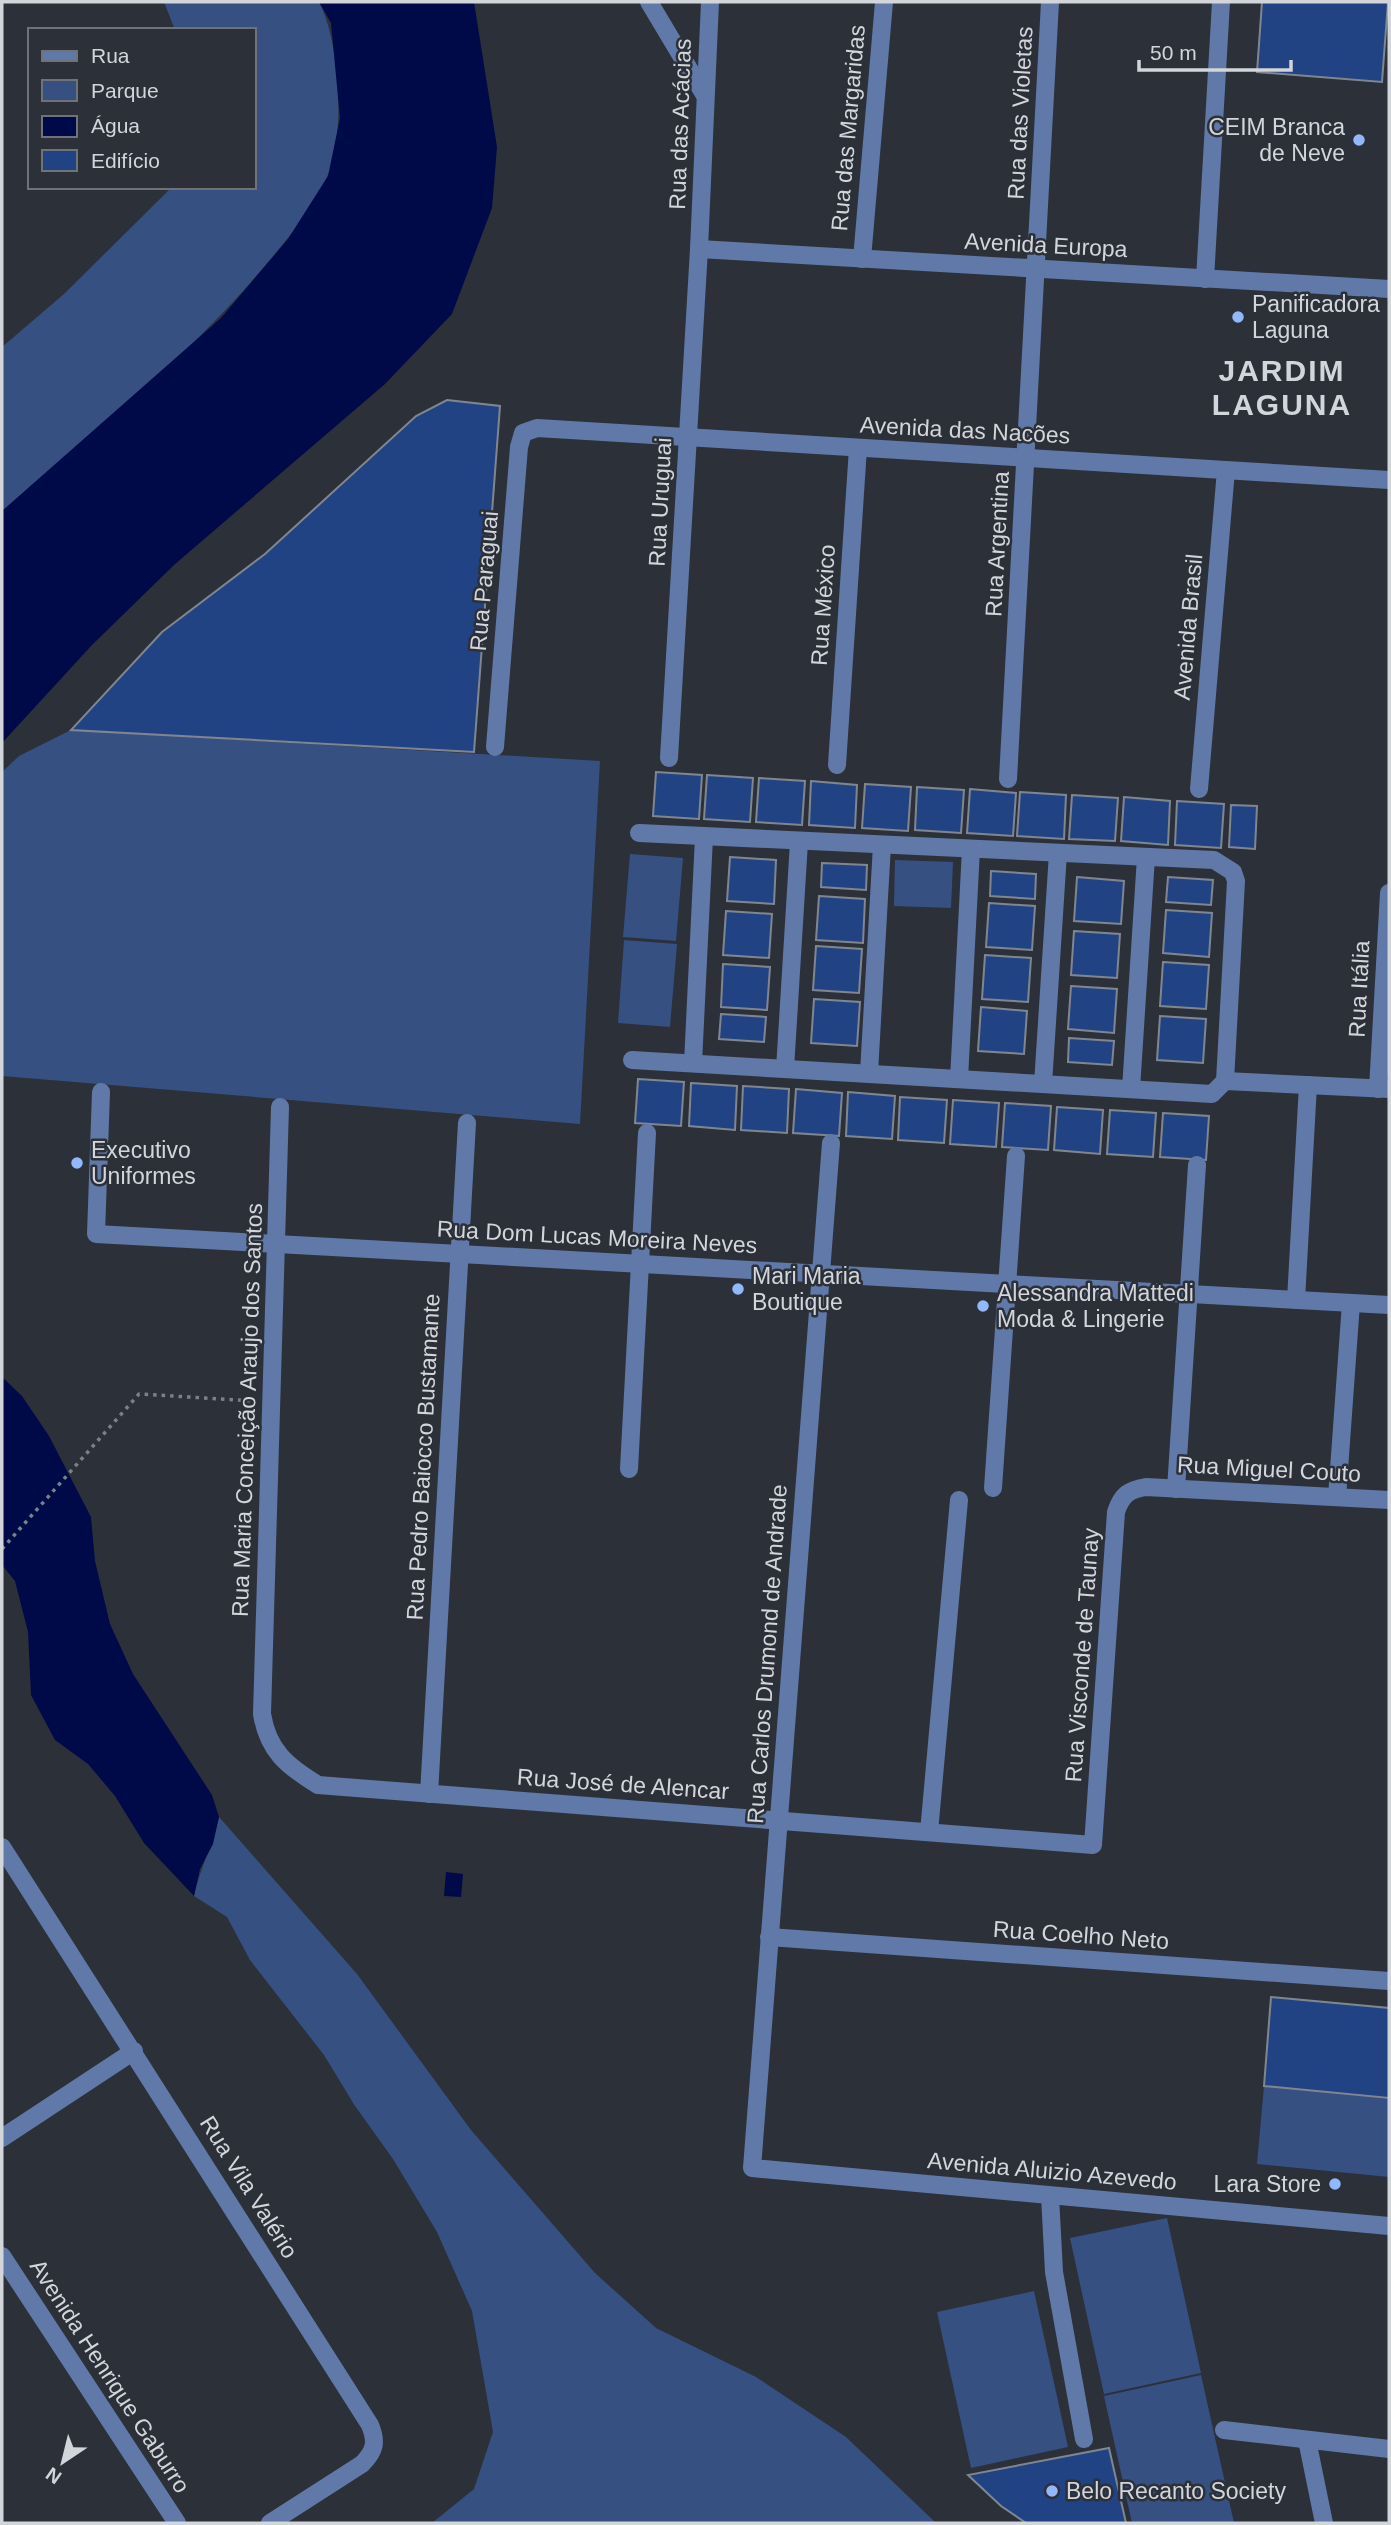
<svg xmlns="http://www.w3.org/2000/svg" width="1391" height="2525" font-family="Arial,sans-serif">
<rect width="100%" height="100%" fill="#2c3039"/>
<!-- green -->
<g fill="#365082">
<path d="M164,2H319C340,41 346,136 327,177C312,210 286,241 263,268C186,359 91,435 2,515V347L64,294L172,187H254V30H175Z"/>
<polygon points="71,730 600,761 580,1124 2,1076 2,772 19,756"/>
<polygon points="630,854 683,858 676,941 623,937"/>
<polygon points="895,860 953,862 951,908 894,906"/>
<polygon points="624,940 677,944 670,1027 618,1023"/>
<path d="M219,1817L357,1974L471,2130L595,2273L656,2328L756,2377L846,2437L936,2523H432L474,2489L493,2432L472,2311L437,2232L393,2159L355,2106L324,2055L250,1960L227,1917L194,1896C200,1868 213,1845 219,1817Z"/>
<polygon points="1264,2086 1389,2098 1389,2177 1257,2164"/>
<polygon points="1167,2218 1201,2373 1104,2394 1070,2238"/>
<polygon points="1034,2291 1068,2447 971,2468 937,2312"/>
<polygon points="1201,2375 1234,2523 1132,2523 1104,2396"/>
</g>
<!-- water -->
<g fill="#000a48">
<polygon points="319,2 474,2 497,147 492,208 452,314 385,384 174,565 92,645 2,743 2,511 221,318 288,239 328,176 340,118 331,23"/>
<polygon points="2,1377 22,1396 49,1436 91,1517 95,1561 110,1624 133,1674 212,1795 219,1817 213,1844 200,1869 194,1896 144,1843 115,1796 88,1764 55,1740 31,1695 28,1632 15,1581 2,1565"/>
<polygon points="446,1872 463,1874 461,1897 444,1896"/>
</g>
<!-- building -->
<g fill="#224383" stroke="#808690" stroke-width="2">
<polygon points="1262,2 1388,2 1382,82 1257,72"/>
<polygon points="447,400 500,406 474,752 71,730 162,632 265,554 416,416"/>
<polygon points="656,772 702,775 699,819 653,816"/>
<polygon points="707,775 753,778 750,822 704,819"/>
<polygon points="759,778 805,781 802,825 756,822"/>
<polygon points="811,781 857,785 855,828 809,825"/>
<polygon points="865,784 911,787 908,831 862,828"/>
<polygon points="917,787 964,790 961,833 915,830"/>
<polygon points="970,789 1016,793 1013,836 967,833"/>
<polygon points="1020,792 1066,795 1064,839 1017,836"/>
<polygon points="1072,795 1118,798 1115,841 1069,839"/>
<polygon points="1124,797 1170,801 1168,845 1121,841"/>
<polygon points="1177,801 1224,804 1221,848 1175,845"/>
<polygon points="1231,805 1257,806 1255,849 1229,847"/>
<polygon points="730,857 776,860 774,904 727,901"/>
<polygon points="822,863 867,865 866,890 821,887"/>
<polygon points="991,871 1036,874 1035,899 990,896"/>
<polygon points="1077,877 1124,881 1121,924 1074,921"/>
<polygon points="1168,877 1213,880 1211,905 1166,902"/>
<polygon points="819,896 865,899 863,943 816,940"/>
<polygon points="989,903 1035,906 1032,950 986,947"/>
<polygon points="1166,910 1212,913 1209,957 1163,953"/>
<polygon points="726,911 772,914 769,958 723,955"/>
<polygon points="1074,931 1120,934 1117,978 1071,975"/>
<polygon points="816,946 862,949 859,993 813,990"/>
<polygon points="985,955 1031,958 1028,1002 982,999"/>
<polygon points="1163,962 1209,965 1206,1009 1160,1006"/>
<polygon points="723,964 770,967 767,1010 721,1007"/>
<polygon points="1071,986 1117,989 1114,1033 1068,1029"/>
<polygon points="814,999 860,1002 857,1046 811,1043"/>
<polygon points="981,1007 1027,1011 1024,1054 978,1051"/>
<polygon points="721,1014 766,1017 764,1042 719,1039"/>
<polygon points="1160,1016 1206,1019 1203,1063 1157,1060"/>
<polygon points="1069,1038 1114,1041 1112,1065 1068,1062"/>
<polygon points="638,1079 684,1082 681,1126 635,1123"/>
<polygon points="691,1083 737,1086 735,1130 689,1126"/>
<polygon points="743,1086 789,1089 787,1133 741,1130"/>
<polygon points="796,1089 842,1093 839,1136 793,1133"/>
<polygon points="848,1092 895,1096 892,1139 846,1136"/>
<polygon points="900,1097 947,1100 944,1143 898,1140"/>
<polygon points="953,1100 999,1103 996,1147 950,1144"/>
<polygon points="1005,1103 1051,1106 1048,1150 1002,1147"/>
<polygon points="1057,1107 1103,1110 1100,1154 1054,1150"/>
<polygon points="1110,1110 1156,1113 1153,1157 1107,1154"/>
<polygon points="1163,1113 1209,1116 1206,1160 1160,1157"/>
<polygon points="1271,1997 1389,2008 1389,2098 1264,2086"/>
<polygon points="1109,2448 1126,2523 1026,2523 1001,2506 968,2475"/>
</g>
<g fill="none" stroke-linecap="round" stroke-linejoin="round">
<!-- path -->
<polyline stroke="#7c8087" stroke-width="3.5" stroke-dasharray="3.5 5" stroke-linecap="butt" points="2,1549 139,1394 255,1401"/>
<!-- minor -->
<g stroke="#6079a8" stroke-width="18">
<polyline points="649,2 704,94"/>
<polyline points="699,249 1389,289"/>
<polyline points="862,259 884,2"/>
<polyline points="1205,279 1221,2"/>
<polyline points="495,747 519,447 523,433 537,428 1389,480"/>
<polyline points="669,758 699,249 710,2"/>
<polyline points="837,765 858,448"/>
<polyline points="1008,779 1050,2"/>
<polyline points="1199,789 1226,470"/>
<polyline points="632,1060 1212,1094 1225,1081 1236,881 1233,872 1214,860 639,833"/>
<polyline points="693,1063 704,837"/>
<polyline points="785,1069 799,842"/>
<polyline points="869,1073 882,845"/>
<polyline points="959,1079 971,849"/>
<polyline points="1225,1081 1389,1089"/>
<polyline points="1043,1084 1058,853"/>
<polyline points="1131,1089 1146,857"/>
<polyline points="1378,1089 1389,893"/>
<polyline points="101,1092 96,1234 1389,1305"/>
<path d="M280,1107L262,1714C268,1751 287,1766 318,1785L1093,1845L1116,1512C1122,1494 1129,1490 1146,1487L1389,1500"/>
<polyline points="831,1143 752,2168 1389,2226"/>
<polyline points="1296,1300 1308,1085"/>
<polyline points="629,1469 647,1133"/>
<polyline points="993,1488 1016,1156"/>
<polyline points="1176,1489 1197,1165"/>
<polyline points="1337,1497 1351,1303"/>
<polyline points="429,1794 467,1123"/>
<polyline points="929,1832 959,1500"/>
<path d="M2,1847L370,2425C377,2442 375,2451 362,2464L270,2523"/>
<polyline points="769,1937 1389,1981"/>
<polyline points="2,2138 134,2051"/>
<polyline points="1050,2196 1054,2272 1084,2439"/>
<polyline points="2,2256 177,2523"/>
<polyline points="1224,2430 1389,2449"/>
<polyline points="1307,2440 1324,2523"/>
</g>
</g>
<!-- markers -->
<g fill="#92b7fd" stroke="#2c3039" stroke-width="2.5">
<circle cx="1359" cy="140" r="7"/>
<circle cx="1238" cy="317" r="7"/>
<circle cx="77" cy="1163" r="7"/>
<circle cx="738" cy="1289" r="7"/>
<circle cx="983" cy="1306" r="7"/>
<circle cx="1335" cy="2184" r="7"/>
<circle cx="1052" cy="2491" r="7"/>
</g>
<g text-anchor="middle" stroke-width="5" stroke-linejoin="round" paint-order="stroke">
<!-- street labels -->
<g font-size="23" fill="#d2d5da" stroke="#2c3039">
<text transform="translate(1020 113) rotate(-87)" y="8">Rua das Violetas</text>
<text transform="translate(680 124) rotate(-88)" y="8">Rua das Acácias</text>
<text transform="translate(848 128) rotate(-85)" y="8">Rua das Margaridas</text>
<text transform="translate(1046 245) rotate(3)" y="8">Avenida Europa</text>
<text transform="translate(965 430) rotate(3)" y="8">Avenida das Nacões</text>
<text transform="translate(660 502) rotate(-87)" y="8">Rua Uruguai</text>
<text transform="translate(997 544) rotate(-87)" y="8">Rua Argentina</text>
<text transform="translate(484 581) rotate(-85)" y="8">Rua Paraguai</text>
<text transform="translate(823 605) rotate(-86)" y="8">Rua México</text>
<text transform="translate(1188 627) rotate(-85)" y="8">Avenida Brasil</text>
<text transform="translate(1359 989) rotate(-87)" y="8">Rua Itália</text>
<text transform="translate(597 1237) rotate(3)" y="8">Rua Dom Lucas Moreira Neves</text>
<text transform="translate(247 1410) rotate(-88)" y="8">Rua Maria Conceição Araujo dos Santos</text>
<text transform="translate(423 1457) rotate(-87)" y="8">Rua Pedro Baiocco Bustamante</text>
<text transform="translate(1269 1469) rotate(3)" y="8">Rua Miguel Couto</text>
<text transform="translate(767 1654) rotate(-86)" y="8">Rua Carlos Drumond de Andrade</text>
<text transform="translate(1082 1655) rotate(-86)" y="8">Rua Visconde de Taunay</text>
<text transform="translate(623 1784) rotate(4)" y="8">Rua José de Alencar</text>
<text transform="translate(1081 1935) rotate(4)" y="8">Rua Coelho Neto</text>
<text transform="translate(1052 2171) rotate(5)" y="8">Avenida Aluizio Azevedo</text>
<text transform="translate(249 2187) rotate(58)" y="8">Rua Vila Valério</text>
<text transform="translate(110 2376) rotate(57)" y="8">Avenida Henrique Gaburro</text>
</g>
<!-- poi labels -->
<g font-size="23" fill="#d2d5da" stroke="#2c3039" text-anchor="start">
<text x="1345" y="135" text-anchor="end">CEIM Branca<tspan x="1345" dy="26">de Neve</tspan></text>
<text x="1252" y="312">Panificadora<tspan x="1252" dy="26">Laguna</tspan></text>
<text x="91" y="1158">Executivo<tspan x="91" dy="26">Uniformes</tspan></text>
<text x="752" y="1284">Mari Maria<tspan x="752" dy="26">Boutique</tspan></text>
<text x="997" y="1301">Alessandra Mattedi<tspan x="997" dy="26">Moda &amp; Lingerie</tspan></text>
<text x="1321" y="2192" text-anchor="end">Lara Store</text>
<text x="1066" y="2499">Belo Recanto Society</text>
</g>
<!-- district labels -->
<g font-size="30" font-weight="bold" letter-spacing="2" fill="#d2d5da" stroke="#2c3039">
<text x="1282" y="381">JARDIM<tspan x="1282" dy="34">LAGUNA</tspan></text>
</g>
</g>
<!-- border -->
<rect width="1391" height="2525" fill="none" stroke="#d2d5da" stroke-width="7"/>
<!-- legend -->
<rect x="28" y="28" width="228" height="161" fill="#2c3039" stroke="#6e7279" stroke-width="2"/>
<rect x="42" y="51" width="35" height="10" fill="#6079a8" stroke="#6e7279" stroke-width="2"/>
<text x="91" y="63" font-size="21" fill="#d2d5da">Rua</text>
<rect x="42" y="80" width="35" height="21" fill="#365082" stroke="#6e7279" stroke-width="2"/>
<text x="91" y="98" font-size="21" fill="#d2d5da">Parque</text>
<rect x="42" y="116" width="35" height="21" fill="#000a48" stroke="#6e7279" stroke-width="2"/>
<text x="91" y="133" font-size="21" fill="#d2d5da">Água</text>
<rect x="42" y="150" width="35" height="21" fill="#224383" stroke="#6e7279" stroke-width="2"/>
<text x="91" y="168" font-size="21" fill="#d2d5da">Edifício</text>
<!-- north arrow -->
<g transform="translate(63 2462) rotate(215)" stroke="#2c3039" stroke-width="5" paint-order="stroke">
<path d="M0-5L12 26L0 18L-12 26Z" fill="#d2d5da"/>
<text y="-10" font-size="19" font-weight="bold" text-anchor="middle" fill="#d2d5da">N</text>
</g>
<!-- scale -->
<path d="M1139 60v10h152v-10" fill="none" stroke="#d2d5da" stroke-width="3.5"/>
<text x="1150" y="60" font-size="21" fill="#d2d5da" stroke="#2c3039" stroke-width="5" paint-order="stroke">50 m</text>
</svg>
